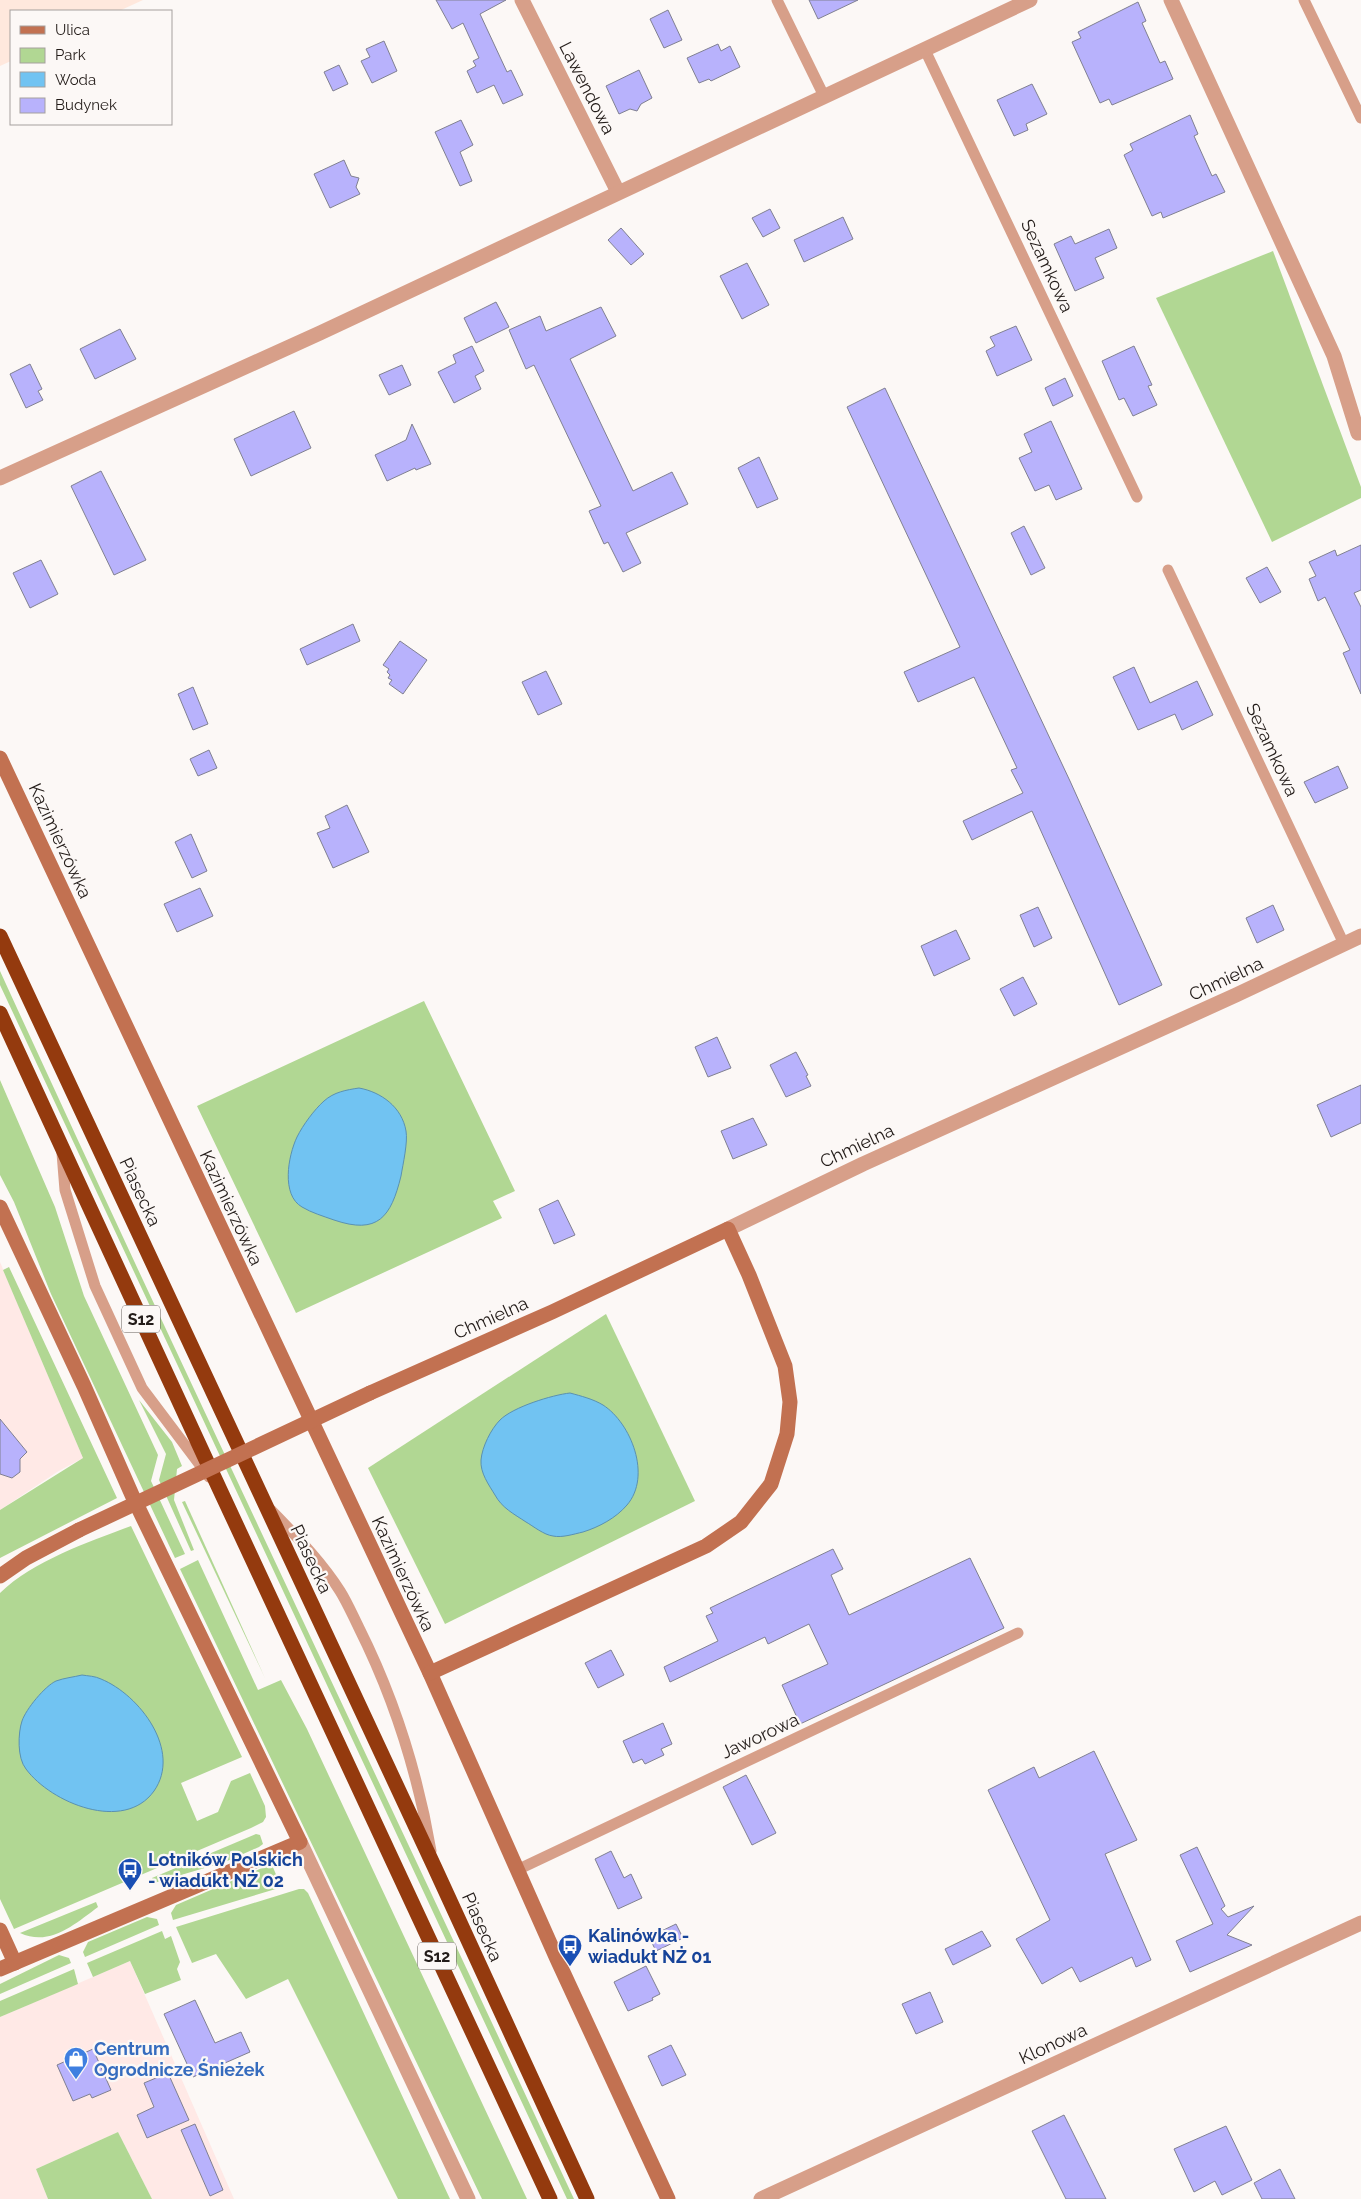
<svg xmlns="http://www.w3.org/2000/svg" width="1361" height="2199" font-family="Raleway,sans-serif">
<rect width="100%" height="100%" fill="#fcf8f6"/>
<!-- commercial -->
<g fill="#ffe9e6">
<polygon points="0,1262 83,1458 57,1472 0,1510"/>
<polygon points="130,1961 234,2199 152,2199 118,2132 36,2169 48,2199 0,2199 0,2017"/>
</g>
<!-- built -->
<polygon fill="#ffe8dd" points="0,0 143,0 119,11 11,11 11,61 0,66"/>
<!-- green -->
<g fill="#b1d793">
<polygon points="1273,251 1361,487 1361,498 1272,542 1156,298"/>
<path d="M0,971C188,1382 384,1789 574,2199H567L0,985Z"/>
<polygon points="424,1001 515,1191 493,1201 502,1218 296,1313 197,1106"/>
<polygon points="0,1080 55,1207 84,1296 158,1455 151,1481 185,1554 175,1558 51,1294 14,1202 0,1175"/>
<polygon points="9,1267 117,1498 0,1558 0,1510 83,1458 3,1270"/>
<polygon points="606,1314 695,1501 445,1624 368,1468"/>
<polygon points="139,1400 172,1442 182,1466 177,1469 174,1500 194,1550 191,1551 159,1480 166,1454"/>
<polygon points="185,1501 265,1678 182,1502"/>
<path d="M131,1526L242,1757L181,1783L197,1821L218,1812L231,1781L250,1773L265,1806L266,1817L263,1822L251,1828L14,1929L0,1899V1593C33,1561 88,1542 131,1526Z"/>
<polygon points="198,1560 258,1690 281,1680 307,1729 527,2199 482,2199 180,1569"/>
<polygon points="256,1834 260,1835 263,1844 259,1847 225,1862 154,1883 152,1878"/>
<polygon points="272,1865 280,1884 279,1888 173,1920 171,1913 176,1905 262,1868"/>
<polygon points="299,1889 304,1889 308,1893 450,2199 398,2199 288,1979 246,1999 216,1954 192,1963 176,1927"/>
<path d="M96,1902L98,1907C75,1924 50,1947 20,1933Z"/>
<polygon points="147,1917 157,1919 159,1925 85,1957 83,1952 88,1942"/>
<polygon points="162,1931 165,1939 171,1936 180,1962 177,1969 181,1980 145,1994 130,1961 93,1977 87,1963"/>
<polygon points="59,1955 69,1958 71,1963 0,1994 0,1984"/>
<polygon points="74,1969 78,1984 0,2017 0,2001"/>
<polygon points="118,2132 152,2199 48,2199 36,2169"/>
</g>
<!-- water -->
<g fill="#71c3f2" stroke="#5a91b1">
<path d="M359,1088C381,1092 402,1107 406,1131C408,1142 403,1164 401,1176C391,1217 378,1235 334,1220C323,1216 312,1213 302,1207C281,1195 288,1156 297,1137C303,1125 314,1110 324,1101C334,1092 346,1090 359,1088Z"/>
<path d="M570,1393C581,1396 593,1399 603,1405C631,1423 652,1476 627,1505C616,1518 599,1527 583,1532C574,1534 562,1538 553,1536C544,1535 533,1526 526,1522C514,1514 502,1508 495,1495C489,1485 480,1473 481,1460C482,1447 491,1429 500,1420C513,1407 552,1395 570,1393Z"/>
<path d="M82,1675C88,1676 95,1676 101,1679C140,1695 182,1751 154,1791C124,1833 51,1803 26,1769C17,1758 18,1733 22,1721C26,1709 45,1686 56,1681C64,1678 74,1677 82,1675Z"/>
</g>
<!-- building -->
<g fill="#b8b2fc" stroke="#808091">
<polygon points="436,0 506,0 480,14 507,72 511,70 523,95 503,104 494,85 477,93 467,71 476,66 473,61 479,58 463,23 452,29"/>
<polygon points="809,0 858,0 818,19"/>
<polygon points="1138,2 1146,21 1142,23 1160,63 1165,61 1173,79 1112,105 1109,99 1100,103 1072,42 1081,38 1078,32"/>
<polygon points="668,10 682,40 664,48 650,19"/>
<polygon points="384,41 397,71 372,83 361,61 370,57 366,49"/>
<polygon points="718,44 721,51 730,46 740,67 711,81 709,79 699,83 687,58"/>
<polygon points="339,65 348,84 333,91 324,72"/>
<polygon points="639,70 652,98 641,104 637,111 630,109 619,114 606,86"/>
<polygon points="1032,84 1047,114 1026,124 1028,130 1014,136 997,100"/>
<polygon points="1190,115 1198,134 1194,136 1212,176 1216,174 1225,192 1163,218 1161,212 1152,216 1124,155 1133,150 1130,144"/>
<polygon points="461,120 473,145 460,152 472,181 460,186 435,132"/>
<polygon points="344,160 351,176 359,178 356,187 360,194 330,208 314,174"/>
<polygon points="770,209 780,228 763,237 752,218"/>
<polygon points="843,217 853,239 804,262 794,240"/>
<polygon points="621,228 644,254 631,265 608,240"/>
<polygon points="1109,229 1117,248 1095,258 1104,278 1075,291 1054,244 1071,236 1075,244"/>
<polygon points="747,263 769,305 742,319 720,276"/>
<polygon points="496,302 509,327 476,343 464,318"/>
<polygon points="601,307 616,336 570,359 633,491 672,472 688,504 626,533 641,563 623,572 608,542 604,544 589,511 601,506 534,365 526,369 509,330 540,316 546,331"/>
<polygon points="1016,326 1032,360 997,376 986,351 995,346 990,337"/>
<polygon points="120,329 136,359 95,379 80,349"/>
<polygon points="472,346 484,371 475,376 481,389 454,403 438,372 456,363 453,355"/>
<polygon points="1134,346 1152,385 1148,386 1157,405 1133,416 1124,398 1119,400 1102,361"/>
<polygon points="30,364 42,389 38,391 43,400 26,408 10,374"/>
<polygon points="402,365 411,385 389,395 379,375"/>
<polygon points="1065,378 1073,396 1053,406 1045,388"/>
<polygon points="885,388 1070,781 1162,985 1119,1005 1032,811 972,840 963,821 1023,793 1011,770 1017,768 974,677 918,702 904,672 960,647 847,407"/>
<polygon points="294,411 311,448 251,476 234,439"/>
<polygon points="1051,421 1082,489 1056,500 1049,485 1035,491 1019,458 1032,452 1024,434"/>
<polygon points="412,424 431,464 416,470 415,468 387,481 375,455 406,440"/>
<polygon points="759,457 778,499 757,508 738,468"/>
<polygon points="101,471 146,560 114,575 71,486"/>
<polygon points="1024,526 1045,568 1031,575 1011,533"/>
<polygon points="1361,545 1361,590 1354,593 1361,607 1361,694 1343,653 1350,650 1325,597 1318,601 1309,579 1316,576 1309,562 1335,550 1337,556"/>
<polygon points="41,560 58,594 30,608 13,573"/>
<polygon points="1267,567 1281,592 1260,603 1246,578"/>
<polygon points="353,624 360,641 307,665 300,649"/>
<polygon points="400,641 427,660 403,694 389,684 392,680 388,678 390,675 387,672 389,669 383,665"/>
<polygon points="1134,667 1150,703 1197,681 1213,715 1182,730 1175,714 1138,730 1113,677"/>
<polygon points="546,671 562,704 538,715 522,682"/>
<polygon points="193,687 208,724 193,730 178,694"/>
<polygon points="209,750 217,768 198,776 190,759"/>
<polygon points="1338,766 1348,788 1315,803 1304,782"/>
<polygon points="347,805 369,852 333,868 317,833 330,828 325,816"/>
<polygon points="191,834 207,871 192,878 175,842"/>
<polygon points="200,888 213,916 177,932 164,904"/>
<polygon points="1273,905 1284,930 1257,943 1246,918"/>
<polygon points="1038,907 1052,938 1034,947 1020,915"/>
<polygon points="956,930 970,959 934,976 921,946"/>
<polygon points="1023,977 1037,1004 1014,1016 1000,989"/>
<polygon points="717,1037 731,1068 708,1077 695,1047"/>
<polygon points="796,1052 808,1075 806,1076 811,1086 786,1097 770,1065"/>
<polygon points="1361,1085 1361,1123 1331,1137 1317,1105"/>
<polygon points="753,1118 767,1145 733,1159 721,1131"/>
<polygon points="558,1200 575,1235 554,1244 539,1209"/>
<polygon points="0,1419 27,1452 20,1459 20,1472 12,1478 0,1474"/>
<polygon points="833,1549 843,1569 831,1575 849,1615 970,1558 1004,1628 800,1724 782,1685 828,1664 809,1624 768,1644 765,1637 670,1682 664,1667 718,1641 706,1616 713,1613 710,1608"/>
<polygon points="611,1650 624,1675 598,1688 585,1663"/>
<polygon points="663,1723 672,1744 661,1749 664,1755 645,1764 642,1759 633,1763 623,1741"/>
<polygon points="1094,1751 1137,1840 1105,1854 1151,1960 1136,1967 1132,1957 1080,1982 1072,1967 1042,1984 1016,1939 1050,1920 988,1790 1034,1767 1039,1778"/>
<polygon points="746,1775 776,1833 752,1845 723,1787"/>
<polygon points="1197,1847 1225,1906 1221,1909 1228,1917 1254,1906 1227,1935 1252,1945 1190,1972 1176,1941 1213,1924 1180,1855"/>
<polygon points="611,1851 624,1878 631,1874 642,1898 618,1909 595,1859"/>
<polygon points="676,1924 683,1938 656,1951 649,1937"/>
<polygon points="982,1931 991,1946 953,1965 945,1949"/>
<polygon points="646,1966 660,1994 652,1998 653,2000 628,2011 614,1982"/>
<polygon points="930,1992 943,2022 916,2034 902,2004"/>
<polygon points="195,2000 215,2043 241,2032 250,2052 193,2077 164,2014"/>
<polygon points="671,2045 686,2075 662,2086 648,2056"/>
<polygon points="93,2049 111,2090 92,2098 90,2094 73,2101 57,2065"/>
<polygon points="168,2073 189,2120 147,2138 137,2115 154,2107 144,2083"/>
<polygon points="1064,2115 1106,2199 1066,2199 1032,2131"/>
<polygon points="195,2124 223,2190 210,2196 181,2130"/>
<polygon points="1226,2126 1252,2180 1222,2195 1215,2181 1194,2192 1174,2149"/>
<polygon points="1280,2169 1295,2199 1262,2199 1254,2183"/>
</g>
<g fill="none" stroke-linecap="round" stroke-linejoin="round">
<!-- lane -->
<g stroke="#d79f89" stroke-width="11">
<polyline points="777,0 824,96"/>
<polyline points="1304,0 1361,118"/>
<polyline points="925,50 1137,497"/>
<polyline points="1168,570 1344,944"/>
<polyline points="62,1153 65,1190 95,1286 142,1388 209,1477"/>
<path d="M271,1510C295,1535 321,1561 340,1591C347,1602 353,1616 359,1628C394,1698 418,1775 431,1851"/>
<polyline points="517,1870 1018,1633"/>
</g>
<!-- street -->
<g stroke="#d79f89" stroke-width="15">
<polyline points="522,0 618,192"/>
<polyline points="1171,0 1334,356 1358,433"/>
<polyline points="0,478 320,333 1030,0"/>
<polyline points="728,1229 863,1164 1236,995 1361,936"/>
<polyline points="300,1842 468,2199"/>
<polyline points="761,2199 1361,1923"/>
</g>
<!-- secondary -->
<g stroke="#c27151" stroke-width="15">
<polyline points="0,758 430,1673 557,1959 668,2199"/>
<polyline points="0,1207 84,1386 132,1495 300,1842 0,1969"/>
<polyline points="370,1393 552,1312 728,1229 749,1275 785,1366 790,1402 787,1434 771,1484 741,1522 706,1546 430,1673"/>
<polyline points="0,1576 26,1558 79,1530"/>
<polyline points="0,1930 15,1963"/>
</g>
<!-- highway -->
<g stroke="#943a0e" stroke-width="15">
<polyline points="0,936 434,1866 587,2199"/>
<polyline points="0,1013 220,1490 550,2199"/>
</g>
<!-- secondary-bridge -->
<polyline stroke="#c27151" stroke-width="15" points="79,1530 370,1393"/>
</g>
<!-- icons -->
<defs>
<symbol id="bus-pin" viewBox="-11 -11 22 30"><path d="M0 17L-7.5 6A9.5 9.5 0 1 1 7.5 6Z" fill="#1a4fb4" stroke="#fcf8f6"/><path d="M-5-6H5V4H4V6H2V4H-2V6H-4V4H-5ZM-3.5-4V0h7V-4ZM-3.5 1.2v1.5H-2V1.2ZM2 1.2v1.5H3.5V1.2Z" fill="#fff"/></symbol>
<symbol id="shop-pin" viewBox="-11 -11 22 30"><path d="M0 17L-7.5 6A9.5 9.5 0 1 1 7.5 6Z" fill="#3f7fe0" stroke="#fcf8f6"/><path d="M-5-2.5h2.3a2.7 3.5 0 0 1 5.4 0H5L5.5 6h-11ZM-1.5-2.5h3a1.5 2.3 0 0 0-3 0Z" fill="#fff"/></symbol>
</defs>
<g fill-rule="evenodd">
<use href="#bus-pin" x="116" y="1856" width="28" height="38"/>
<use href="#bus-pin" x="556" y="1932" width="28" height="38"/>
<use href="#shop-pin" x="62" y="2045" width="28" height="38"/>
</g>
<g text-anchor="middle" stroke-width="4.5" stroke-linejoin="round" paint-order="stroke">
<!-- shield labels -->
<g fill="#fcf8f6" stroke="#645e5b" stroke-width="1">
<rect x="122" y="1305.5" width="38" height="27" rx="4"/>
<rect x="418" y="1942.5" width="38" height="27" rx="4"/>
</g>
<g font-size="16" font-weight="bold" fill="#231c19">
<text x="141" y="1325">S12</text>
<text x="437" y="1962">S12</text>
</g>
<!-- street labels -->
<g font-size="18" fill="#231c19" stroke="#fcf8f6">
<text transform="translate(587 88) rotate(63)" y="6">Lawendowa</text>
<text transform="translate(1047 266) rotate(65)" y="6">Sezamkowa</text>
<text transform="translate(1272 750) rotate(65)" y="6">Sezamkowa</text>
<text transform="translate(60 841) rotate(65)" y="6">Kazimierzówka</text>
<text transform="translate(1226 979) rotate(-25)" y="6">Chmielna</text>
<text transform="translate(857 1146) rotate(-25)" y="6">Chmielna</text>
<text transform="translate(140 1192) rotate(65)" y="6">Piasecka</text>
<text transform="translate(231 1208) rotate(65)" y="6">Kazimierzówka</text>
<text transform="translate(491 1318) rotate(-24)" y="6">Chmielna</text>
<text transform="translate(311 1559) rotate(65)" y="6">Piasecka</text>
<text transform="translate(403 1574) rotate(65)" y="6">Kazimierzówka</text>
<text transform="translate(760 1736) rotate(-25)" y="6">Jaworowa</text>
<text transform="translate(482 1927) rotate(66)" y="6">Piasecka</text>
<text transform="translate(1053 2044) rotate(-25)" y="6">Klonowa</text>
</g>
<!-- transit labels -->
<g font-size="18" font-weight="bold" fill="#164399" stroke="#fcf8f6" text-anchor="start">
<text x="148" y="1866">Lotników Polskich<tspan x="148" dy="21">- wiadukt NŻ 02</tspan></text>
<text x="588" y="1942">Kalinówka -<tspan x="588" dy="21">wiadukt NŻ 01</tspan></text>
</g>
<!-- shop labels -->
<g font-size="18" font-weight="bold" fill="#366cbe" stroke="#fcf8f6" text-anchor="start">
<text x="94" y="2055">Centrum<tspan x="94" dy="21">Ogrodnicze Śnieżek</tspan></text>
</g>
</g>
<!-- legend -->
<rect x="10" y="10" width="162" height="115" fill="#fcf8f6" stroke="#a5a09e"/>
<rect x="20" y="26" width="25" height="8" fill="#c27151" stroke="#a5a09e"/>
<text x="55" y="35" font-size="15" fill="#231c19">Ulica</text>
<rect x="20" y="48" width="25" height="15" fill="#b1d793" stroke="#a5a09e"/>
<text x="55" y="60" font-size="15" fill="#231c19">Park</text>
<rect x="20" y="72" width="25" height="15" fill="#71c3f2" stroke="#a5a09e"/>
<text x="55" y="85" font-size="15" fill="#231c19">Woda</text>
<rect x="20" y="98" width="25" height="15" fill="#b8b2fc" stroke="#a5a09e"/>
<text x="55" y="110" font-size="15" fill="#231c19">Budynek</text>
</svg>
